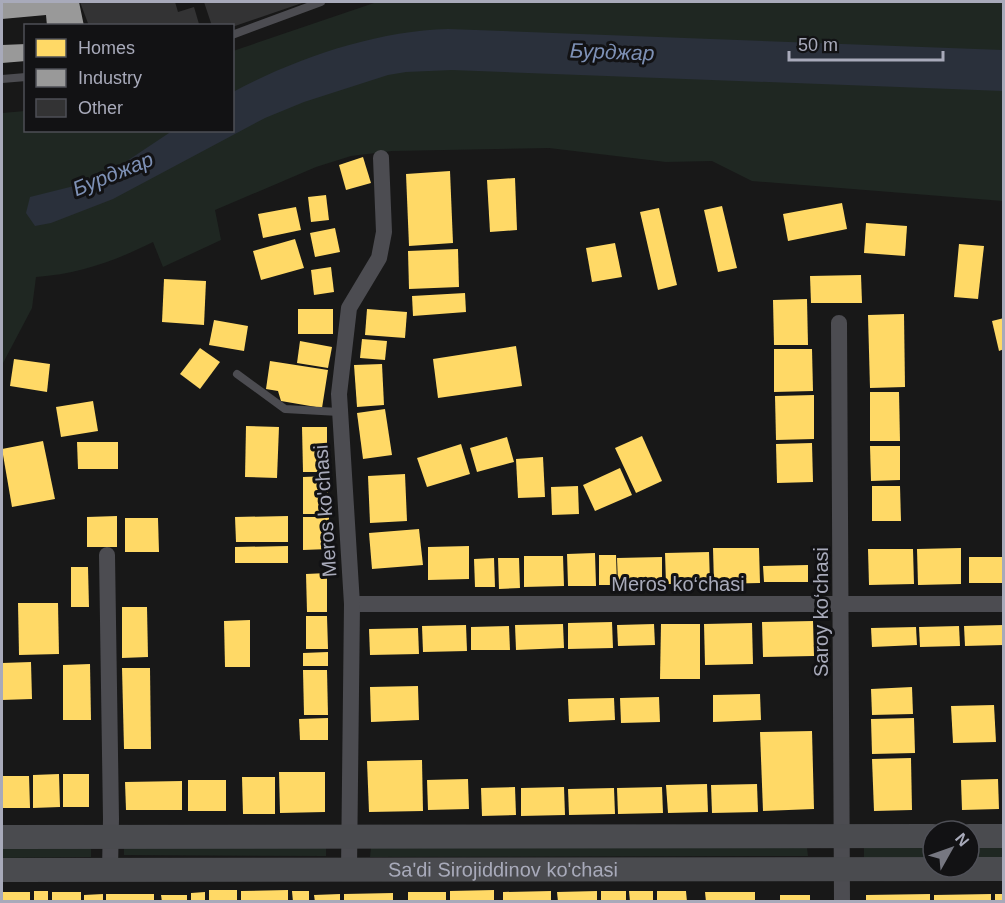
<svg xmlns="http://www.w3.org/2000/svg" width="1005" height="903" font-family="Helvetica,sans-serif">
<rect width="100%" height="100%" fill="#181818"/>
<!-- green -->
<g fill="#1f2722">
<path d="M377,2H1003V201L752,181L712,161L666,162L549,148L392,151L351,156L316,167L215,210L221,240L163,267L153,242C115,261 79,274 36,277L32,308L2,365V113L25,111L26,130H232L233,51Z"/>
<rect x="969" y="845" width="34" height="12"/>
<polygon points="124,846 326,848 326,856 124,855"/>
<polygon points="864,846 933,846 933,857 864,858"/>
<polygon points="2,847 91,847 91,857 2,858"/>
<polygon points="371,848 807,848 808,856 370,857"/>
</g>
<!-- water -->
<path fill="#2a303b" d="M448,29L1003,50V91L452,70L406,72L388,75L304,102L265,118L113,199L51,223L35,226L26,213L30,197L78,185L115,169L172,131L232,130L233,92C296,58 376,31 448,29Z"/>
<!-- homes -->
<g fill="#ffd966">
<polygon points="363,157 371,183 346,190 339,165"/>
<polygon points="450,171 453,243 409,246 406,174"/>
<polygon points="515,178 517,230 490,232 487,180"/>
<polygon points="326,195 329,220 311,222 308,197"/>
<polygon points="842,203 847,229 788,241 783,214"/>
<polygon points="722,206 737,268 718,272 704,210"/>
<polygon points="296,207 301,230 263,238 258,214"/>
<polygon points="659,208 677,285 658,290 640,212"/>
<polygon points="866,223 907,226 905,256 864,253"/>
<polygon points="335,228 340,252 315,257 310,233"/>
<polygon points="295,239 304,268 261,280 253,251"/>
<polygon points="615,243 622,277 592,282 586,248"/>
<polygon points="959,244 984,246 978,299 954,297"/>
<polygon points="458,249 459,287 409,289 408,251"/>
<polygon points="331,267 334,292 314,295 311,270"/>
<polygon points="861,275 862,303 811,303 810,276"/>
<polygon points="164,279 206,281 204,325 162,322"/>
<polygon points="465,293 466,312 413,316 412,296"/>
<polygon points="807,299 808,345 774,345 773,300"/>
<rect x="298" y="309" width="35" height="25"/>
<polygon points="367,309 407,312 405,338 365,335"/>
<polygon points="904,314 905,387 870,388 868,315"/>
<polygon points="1004,318 1004,349 999,351 992,321"/>
<polygon points="214,320 248,326 244,351 209,345"/>
<polygon points="362,339 387,341 385,360 360,358"/>
<polygon points="300,341 332,347 328,368 297,363"/>
<polygon points="516,346 522,386 438,398 433,359"/>
<polygon points="200,348 220,362 200,389 180,374"/>
<polygon points="774,349 812,349 813,391 774,392"/>
<polygon points="14,359 50,364 47,392 10,386"/>
<polygon points="270,361 328,370 322,408 281,401 278,391 266,389"/>
<polygon points="382,364 384,405 357,407 354,365"/>
<polygon points="870,392 899,392 900,441 870,441"/>
<polygon points="814,395 814,439 776,440 775,396"/>
<polygon points="93,401 98,431 61,437 56,407"/>
<polygon points="385,409 392,455 363,459 357,413"/>
<polygon points="246,426 279,427 277,478 245,477"/>
<polygon points="302,427 327,427 327,472 303,472"/>
<polygon points="642,436 662,481 636,493 615,448"/>
<polygon points="507,437 514,462 477,472 470,448"/>
<polygon points="43,441 55,499 12,507 2,449"/>
<polygon points="77,442 118,442 118,469 78,469"/>
<polygon points="812,443 813,482 777,483 776,444"/>
<polygon points="461,444 470,474 427,487 417,458"/>
<polygon points="870,446 900,446 900,480 871,481"/>
<polygon points="543,457 545,497 518,498 516,459"/>
<polygon points="620,468 632,495 595,511 583,485"/>
<polygon points="405,474 407,521 370,523 368,476"/>
<polygon points="328,476 328,514 303,514 303,477"/>
<polygon points="578,486 579,514 552,515 551,487"/>
<polygon points="872,486 900,486 901,521 872,521"/>
<polygon points="117,516 117,547 87,547 87,517"/>
<polygon points="288,516 288,542 236,542 235,517"/>
<polygon points="303,517 329,517 329,549 303,550"/>
<polygon points="125,518 158,518 159,552 125,552"/>
<polygon points="419,529 423,565 372,569 369,533"/>
<polygon points="288,546 288,563 235,563 235,547"/>
<polygon points="469,546 469,579 428,580 428,547"/>
<polygon points="713,548 759,548 760,583 714,584"/>
<polygon points="961,548 961,584 918,585 917,549"/>
<polygon points="868,549 913,549 914,584 869,585"/>
<polygon points="709,552 710,584 666,584 665,553"/>
<polygon points="595,553 596,586 568,586 567,554"/>
<polygon points="599,555 616,555 617,585 599,585"/>
<polygon points="524,556 563,556 564,586 524,587"/>
<polygon points="662,557 662,584 618,584 617,558"/>
<rect x="969" y="557" width="34" height="26"/>
<polygon points="494,558 495,587 475,587 474,559"/>
<polygon points="498,558 519,558 520,588 499,589"/>
<polygon points="808,565 808,582 764,582 763,566"/>
<polygon points="71,567 88,567 89,607 71,607"/>
<polygon points="327,573 327,612 307,612 306,574"/>
<polygon points="18,603 58,603 59,654 19,655"/>
<polygon points="122,607 147,607 148,657 122,658"/>
<polygon points="306,616 327,616 328,649 306,649"/>
<polygon points="250,620 250,667 225,667 224,621"/>
<polygon points="813,621 814,656 763,657 762,622"/>
<polygon points="612,622 613,648 568,649 568,623"/>
<polygon points="752,623 753,664 705,665 704,624"/>
<polygon points="563,624 564,648 516,650 515,625"/>
<polygon points="654,624 655,645 618,646 617,625"/>
<polygon points="661,624 700,624 700,679 660,679"/>
<polygon points="466,625 467,651 423,652 422,626"/>
<polygon points="1004,625 1004,645 965,646 964,626"/>
<polygon points="509,626 510,650 471,650 471,627"/>
<polygon points="959,626 960,646 920,647 919,627"/>
<polygon points="916,627 917,645 872,647 871,628"/>
<polygon points="418,628 419,654 370,655 369,629"/>
<polygon points="328,652 328,666 303,666 303,653"/>
<polygon points="31,662 32,699 2,700 2,663"/>
<polygon points="90,664 91,720 63,720 63,665"/>
<polygon points="122,668 150,668 151,749 124,749"/>
<polygon points="303,670 327,670 328,715 304,715"/>
<polygon points="418,686 419,720 371,722 370,687"/>
<polygon points="912,687 913,714 872,715 871,689"/>
<polygon points="760,694 761,720 713,722 713,695"/>
<polygon points="659,697 660,722 621,723 620,698"/>
<polygon points="614,698 615,720 569,722 568,699"/>
<polygon points="994,705 996,742 953,743 951,706"/>
<polygon points="328,718 328,740 300,740 299,719"/>
<polygon points="914,718 915,753 872,754 871,719"/>
<polygon points="812,731 814,809 763,811 760,732"/>
<polygon points="911,758 912,810 874,811 872,759"/>
<polygon points="422,760 423,811 369,812 367,761"/>
<polygon points="279,772 325,772 325,812 280,813"/>
<polygon points="59,774 60,807 33,808 33,775"/>
<rect x="63" y="774" width="26" height="33"/>
<polygon points="2,776 29,776 30,808 2,808"/>
<polygon points="242,777 275,777 275,814 243,814"/>
<polygon points="468,779 469,809 428,810 427,780"/>
<polygon points="998,779 999,809 962,810 961,780"/>
<rect x="188" y="780" width="38" height="31"/>
<polygon points="182,781 182,810 126,810 125,782"/>
<polygon points="707,784 708,812 668,813 666,785"/>
<polygon points="757,784 758,812 712,813 711,785"/>
<polygon points="515,787 516,815 482,816 481,788"/>
<polygon points="564,787 565,815 521,816 521,788"/>
<polygon points="662,787 663,813 618,814 617,788"/>
<polygon points="614,788 615,814 569,815 568,789"/>
<rect x="209" y="890" width="28" height="12"/>
<polygon points="288,890 288,902 241,902 241,891"/>
<polygon points="494,890 494,902 450,902 450,891"/>
<rect x="34" y="891" width="14" height="11"/>
<polygon points="292,891 309,891 309,902 293,902"/>
<polygon points="551,891 551,902 503,902 503,892"/>
<polygon points="597,891 597,902 558,902 557,892"/>
<rect x="601" y="891" width="25" height="11"/>
<polygon points="629,891 653,891 653,902 630,902"/>
<polygon points="657,891 686,891 687,902 657,902"/>
<rect x="2" y="892" width="28" height="10"/>
<rect x="52" y="892" width="29" height="10"/>
<polygon points="205,892 205,902 191,902 191,893"/>
<rect x="408" y="892" width="38" height="10"/>
<polygon points="705,892 755,892 755,902 706,902"/>
<polygon points="393,893 393,902 344,902 344,894"/>
<polygon points="103,894 103,902 84,902 84,895"/>
<rect x="106" y="894" width="48" height="8"/>
<polygon points="340,894 340,902 315,902 314,895"/>
<polygon points="930,894 930,902 866,902 866,895"/>
<polygon points="991,894 991,902 934,902 934,895"/>
<rect x="995" y="894" width="9" height="8"/>
<polygon points="161,895 187,895 187,902 162,902"/>
<rect x="780" y="895" width="30" height="7"/>
</g>
<!-- industry -->
<g fill="#999">
<polygon points="2,2 79,2 84,26 47,26 46,15 2,19"/>
<polygon points="26,44 26,61 2,63 2,45"/>
</g>
<!-- building -->
<g fill="#333334">
<polygon points="80,2 175,2 178,12 194,7 199,24 194,26 89,26"/>
<polygon points="204,2 305,2 232,27 232,26 212,26"/>
</g>
<g fill="none" stroke-linecap="round" stroke-linejoin="round">
<!-- lane -->
<g stroke="#4c4c51" stroke-width="8">
<polyline points="232,35 321,2"/>
<polyline points="2,79 26,77"/>
<polyline points="237,374 285,409 339,412"/>
</g>
<!-- street -->
<g stroke="#4c4c51" stroke-width="16">
<polyline points="839,323 842,902"/>
<polyline points="107,555 111,819 110,870"/>
<polyline points="352,604 1004,604"/>
<polyline points="349,870 352,604 339,394 349,308 379,258 384,232 381,158"/>
</g>
<!-- secondary -->
<g stroke="#4a4b4f" stroke-width="24">
<polyline points="969,836 1004,836"/>
<polyline points="2,837 933,836"/>
<path id="s1" d="M2,870L1004,869"/>
</g>
</g>
<g text-anchor="middle" stroke-width="6" stroke-linejoin="round" paint-order="stroke">
<!-- street labels -->
<g font-size="20" fill="#a8aaba" stroke="#121214">
<text transform="translate(325 511) rotate(-94)" y="7">Meros ko'chasi</text>
<text x="678" y="591">Meros ko‘chasi</text>
<text transform="translate(821 612) rotate(-90)" y="7">Saroy ko‘chasi</text>
<text dy="7" stroke="none"><textPath href="#s1" startOffset="501">Sa'di Sirojiddinov ko'chasi</textPath></text>
</g>
<!-- water labels -->
<g font-size="21" font-style="italic" fill="#7e91b6" stroke="#121214">
<text transform="translate(612 52) rotate(2)" y="7">Бурджар</text>
<text transform="translate(113 174) rotate(-22)" y="7">Бурджар</text>
</g>
</g>
<!-- border -->
<rect width="1005" height="903" fill="none" stroke="#a8aaba" stroke-width="6"/>
<!-- legend -->
<rect x="24" y="24" width="210" height="108" fill="#121214" stroke="#4e4f56" stroke-width="1.5"/>
<rect x="36" y="39" width="30" height="18" fill="#ffd966" stroke="#4e4f56" stroke-width="1.5"/>
<text x="78" y="54" font-size="18" fill="#a8aaba">Homes</text>
<rect x="36" y="69" width="30" height="18" fill="#999999" stroke="#4e4f56" stroke-width="1.5"/>
<text x="78" y="84" font-size="18" fill="#a8aaba">Industry</text>
<rect x="36" y="99" width="30" height="18" fill="#333334" stroke="#4e4f56" stroke-width="1.5"/>
<text x="78" y="114" font-size="18" fill="#a8aaba">Other</text>
<!-- north arrow -->
<g transform="translate(951 849) rotate(50)"><circle r="28" fill="#121214" stroke="#4e4f56" stroke-width="1.5"/>
<path d="M0-4.5L10 22L0 15L-10 22Z" fill="#767781"/>
<text y="-9" font-size="16" font-weight="bold" text-anchor="middle" fill="#a8aaba">N</text>
</g>
<!-- scale -->
<path d="M789 51v9h154v-9" fill="none" stroke="#a8aaba" stroke-width="3"/>
<text x="798" y="51" font-size="18" fill="#a8aaba" stroke="#121214" stroke-width="4.5" paint-order="stroke">50 m</text>
</svg>
